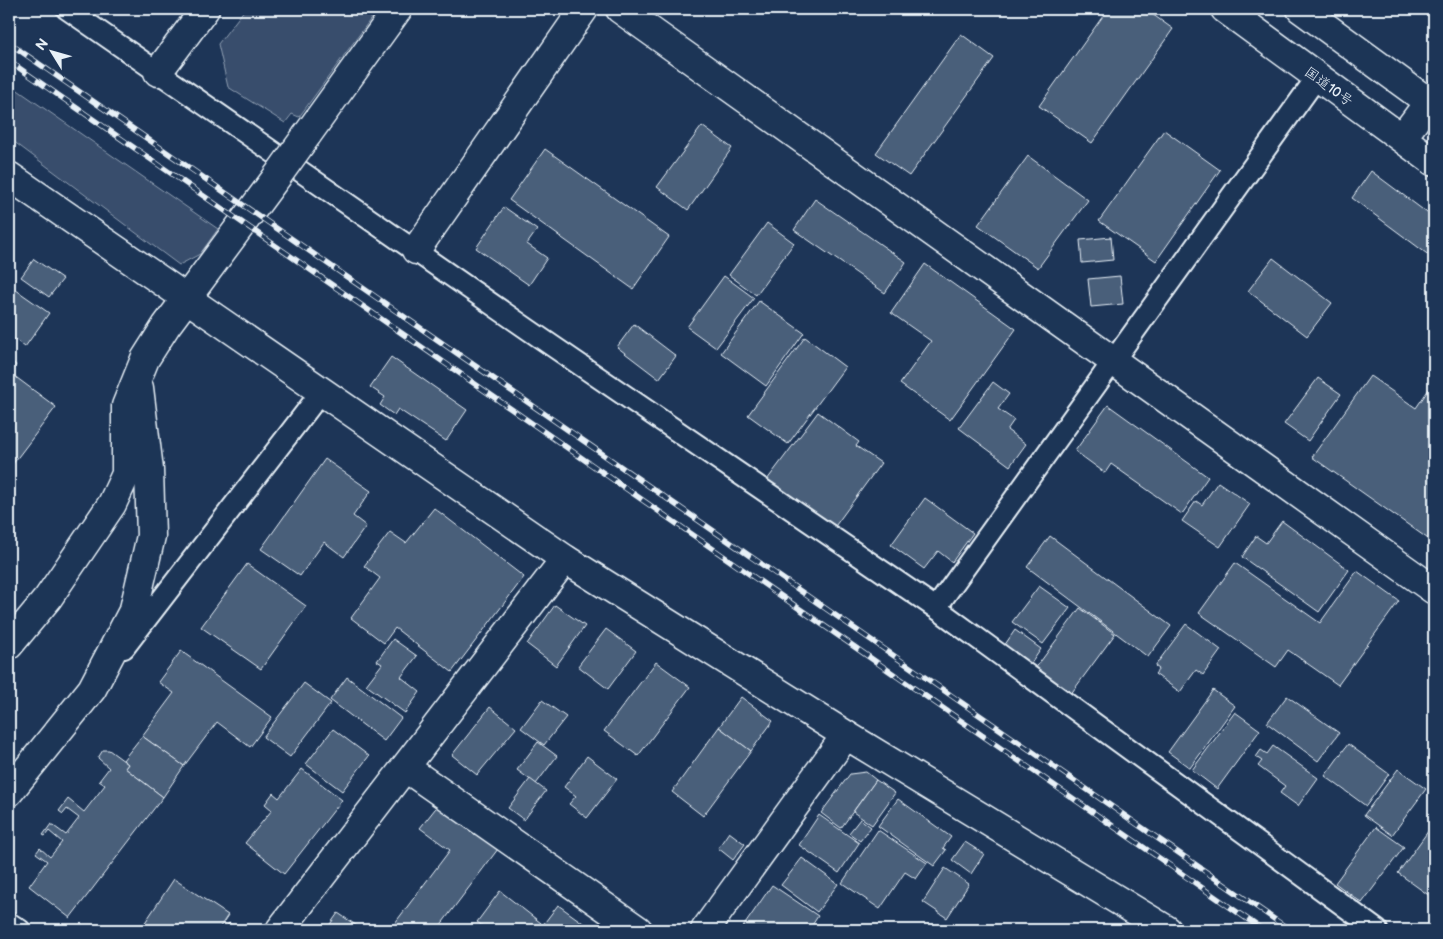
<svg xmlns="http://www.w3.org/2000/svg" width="1443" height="939" font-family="'Balsamiq Sans','Klee One',sans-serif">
<rect width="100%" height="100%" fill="#1d3557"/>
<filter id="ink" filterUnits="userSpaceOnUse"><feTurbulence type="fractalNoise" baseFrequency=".02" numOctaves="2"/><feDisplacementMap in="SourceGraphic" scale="10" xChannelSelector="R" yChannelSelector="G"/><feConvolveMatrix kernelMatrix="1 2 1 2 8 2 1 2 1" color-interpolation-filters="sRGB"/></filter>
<g filter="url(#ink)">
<!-- green -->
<g fill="#374d6c" stroke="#909fb2">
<polygon points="245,9 378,9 299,117 292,114 285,123 228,87 218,44"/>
<polygon points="9,84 218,229 200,254 179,265 9,138"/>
</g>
<!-- building -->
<g fill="#495e7a" stroke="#e8f1f8">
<polygon points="1108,9 1145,9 1173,29 1092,143 1039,106"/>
<polygon points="961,34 994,58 909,176 876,153"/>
<polygon points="702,126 732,148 688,210 657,187"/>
<polygon points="1164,130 1220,170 1156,261 1099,221"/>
<polygon points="545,149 669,237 633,289 509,200"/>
<polygon points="1028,156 1088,200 1038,268 978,225"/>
<polygon points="1371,171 1434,218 1434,259 1352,198"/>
<polygon points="815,199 906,262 885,293 794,230"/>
<polygon points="504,207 537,230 527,244 547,258 529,285 476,248"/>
<polygon points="767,223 794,243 756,295 729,275"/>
<polygon points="1111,237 1113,260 1082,263 1080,240"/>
<polygon points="1273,258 1332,303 1307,336 1248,291"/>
<polygon points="34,259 63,279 49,297 21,277"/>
<polygon points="925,264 1016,329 950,420 900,384 931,341 891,313"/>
<polygon points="724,276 754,298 716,348 687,327"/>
<polygon points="1120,276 1123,304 1091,307 1088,279"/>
<polygon points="9,285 49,313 25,347 9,335"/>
<polygon points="759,301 804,333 766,386 721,353"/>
<polygon points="634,324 676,356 659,379 617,347"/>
<polygon points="805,337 845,367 788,444 748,415"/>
<polygon points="391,357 467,410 446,441 398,409 394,415 380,405 385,397 370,387"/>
<polygon points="9,359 16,365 9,375"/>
<polygon points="13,375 56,407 9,469 9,381"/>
<polygon points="1370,376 1416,408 1429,389 1434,393 1434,543 1312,457"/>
<polygon points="1318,378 1341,394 1308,441 1284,424"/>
<polygon points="993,382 1009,394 998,409 1014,420 1007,430 1026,444 1010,466 959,428"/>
<polygon points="1108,405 1208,477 1182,514 1111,464 1105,473 1075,451"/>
<polygon points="818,412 859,442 856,446 881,463 833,529 767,480"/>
<polygon points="325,459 371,491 353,516 366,526 344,557 324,542 300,576 261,549"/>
<polygon points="1218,482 1250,504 1220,547 1182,521 1196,501 1202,505"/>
<polygon points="925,498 973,533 952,562 938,551 924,569 891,545"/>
<polygon points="434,508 524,577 452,672 395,628 384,643 351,618 380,578 364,566 390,532 406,543"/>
<polygon points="1282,521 1349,570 1319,612 1242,557 1256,536 1266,543"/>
<polygon points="1050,536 1171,626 1148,657 1027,567"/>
<polygon points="1235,563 1320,623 1357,571 1399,601 1338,685 1288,650 1276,667 1199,613"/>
<polygon points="247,564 306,606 261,669 201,627"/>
<polygon points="1039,586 1070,608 1043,644 1012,622"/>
<polygon points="555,605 585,626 556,666 527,644"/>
<polygon points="1080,608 1115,634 1070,695 1035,669"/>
<polygon points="1186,624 1221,650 1203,675 1196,670 1180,692 1155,674 1159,669 1155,666"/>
<polygon points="606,629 636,651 608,689 578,666"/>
<polygon points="1015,630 1041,649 1030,665 1004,646"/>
<polygon points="393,639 417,656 401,677 420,692 405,713 366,685 382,664 377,661"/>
<polygon points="181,651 272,717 250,747 217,722 184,766 142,736 174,693 158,682"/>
<polygon points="656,662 690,687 638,756 604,731"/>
<polygon points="347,677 401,718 384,741 330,700"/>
<polygon points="304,683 331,703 290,757 263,737"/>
<polygon points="1213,690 1235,706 1190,768 1168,752"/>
<polygon points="1287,696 1339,733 1318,761 1267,723"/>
<polygon points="741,697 773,721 751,751 719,727"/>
<polygon points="542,700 566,717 544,745 521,728"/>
<polygon points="490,707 516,728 477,775 452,755"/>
<polygon points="1235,712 1260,730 1217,789 1192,770"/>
<polygon points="719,727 751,751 703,816 672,792"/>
<polygon points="333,729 369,756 342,791 306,764"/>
<polygon points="142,736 184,766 163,797 125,768 128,764 123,760"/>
<polygon points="538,742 557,756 536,784 517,770"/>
<polygon points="1348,744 1389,774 1366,806 1325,776"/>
<polygon points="1273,746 1318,778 1298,806 1280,793 1285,786 1258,766 1262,761 1256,757 1261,750 1267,754"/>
<polygon points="103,750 109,750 128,764 125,768 163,797 70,918 29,886 47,861 36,853 40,848 50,857 62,842 49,831 45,836 43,835 51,824 66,835 79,818 67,809 63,814 59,811 68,799 84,812 105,785 99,781 109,768 98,758"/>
<polygon points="587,756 617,779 587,818 569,804 576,796 564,787"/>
<polygon points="302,769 342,800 284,874 245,843 272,810 265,804 273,793 279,798"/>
<polygon points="1398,769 1426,789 1392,835 1364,815"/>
<polygon points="866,772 876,780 841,828 821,813 850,774"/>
<polygon points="530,779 546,791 524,820 508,808"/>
<polygon points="876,780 895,793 872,825 853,812"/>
<polygon points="898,799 951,837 943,848 946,850 934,866 878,826"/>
<polygon points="439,804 498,849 437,930 405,930 395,923 450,850 420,828"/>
<polygon points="819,815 859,843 839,873 799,845"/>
<polygon points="860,819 871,827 860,841 849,833"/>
<polygon points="1434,823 1434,899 1398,873"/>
<polygon points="1376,827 1404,847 1362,903 1335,883"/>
<polygon points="878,830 927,863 916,879 905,872 880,909 842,883"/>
<polygon points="729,832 745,844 733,860 718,848"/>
<polygon points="965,842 984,854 971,874 952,860"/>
<polygon points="802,858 838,884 817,912 781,885"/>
<polygon points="945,868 969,884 947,918 923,902"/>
<polygon points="174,879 228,915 218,930 140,930"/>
<polygon points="772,885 818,916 809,930 741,930"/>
<polygon points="500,891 541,923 535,930 488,930 477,922"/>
<polygon points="558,905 593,930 539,930"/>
<polygon points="338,913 363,930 326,930"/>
<polygon points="229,923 240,930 224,930"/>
</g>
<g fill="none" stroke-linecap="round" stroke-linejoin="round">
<defs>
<g id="street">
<polyline points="67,9 529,330 936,608 1377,930"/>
<polyline points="936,608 1317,77"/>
<polyline points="124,648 322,391"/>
<polyline points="9,923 20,930"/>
</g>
<g id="secondary">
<polyline points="620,9 1434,590"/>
<polyline points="158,72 205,9"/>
<polyline points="307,135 398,9"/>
<polyline points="1402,138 1434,95"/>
<polyline points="9,176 565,559 846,735 1167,930"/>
<polyline points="416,250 584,9"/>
<polyline points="9,645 48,598 112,504 126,474 126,406 145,359 166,326 276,178"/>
<polyline points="406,768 638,930"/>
<polyline points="9,792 92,689 134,609 151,536 149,470 139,388"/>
<polyline points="280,930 565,559"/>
<polyline points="705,930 846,735"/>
</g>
<g id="highway">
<polyline points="1225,9 1434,162"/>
<polyline points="1301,9 1434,106"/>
</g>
</defs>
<!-- street casing -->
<use href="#street" stroke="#e8f1f8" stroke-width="24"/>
<!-- secondary casing -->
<use href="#secondary" stroke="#e8f1f8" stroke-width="31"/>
<!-- highway casing -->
<use href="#highway" stroke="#e8f1f8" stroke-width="31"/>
<!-- street -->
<use href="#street" stroke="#1d3557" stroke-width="20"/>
<!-- secondary -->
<use href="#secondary" stroke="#1d3557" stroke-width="28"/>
<!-- highway -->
<use href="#highway" stroke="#1d3557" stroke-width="28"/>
<defs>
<g id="rail">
<polyline points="9,43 1290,930"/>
<polyline points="9,61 1263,930"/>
</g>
</defs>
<!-- rail casing -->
<use href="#rail" stroke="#e8f1f8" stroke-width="5.5"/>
<!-- rail -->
<use href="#rail" stroke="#1d3557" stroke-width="4" stroke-dasharray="11" stroke-linecap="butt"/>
<defs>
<polyline id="secondary-bridge" points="276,178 307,135"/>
</defs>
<!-- secondary-bridge casing -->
<use href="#secondary-bridge" stroke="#e8f1f8" stroke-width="31" stroke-linecap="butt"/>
<!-- secondary-bridge -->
<use href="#secondary-bridge" stroke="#1d3557" stroke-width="28"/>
</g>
</g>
<g text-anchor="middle" stroke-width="5" stroke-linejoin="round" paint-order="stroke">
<!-- street labels -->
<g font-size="14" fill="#e8f1f8" stroke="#1d3557">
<text transform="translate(1329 86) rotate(36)" y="5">国道10号</text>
</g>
</g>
<!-- margin -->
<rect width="1443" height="939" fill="none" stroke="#1d3557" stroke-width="30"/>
<rect x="15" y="15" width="1413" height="909" fill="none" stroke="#e8f1f8" stroke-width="2" filter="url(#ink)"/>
<!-- north arrow -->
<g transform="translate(52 52) rotate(307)" stroke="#1d3557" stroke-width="4" paint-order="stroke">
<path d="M0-4L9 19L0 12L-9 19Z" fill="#e8f1f8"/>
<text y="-8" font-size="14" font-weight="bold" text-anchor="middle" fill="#e8f1f8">N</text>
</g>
</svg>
